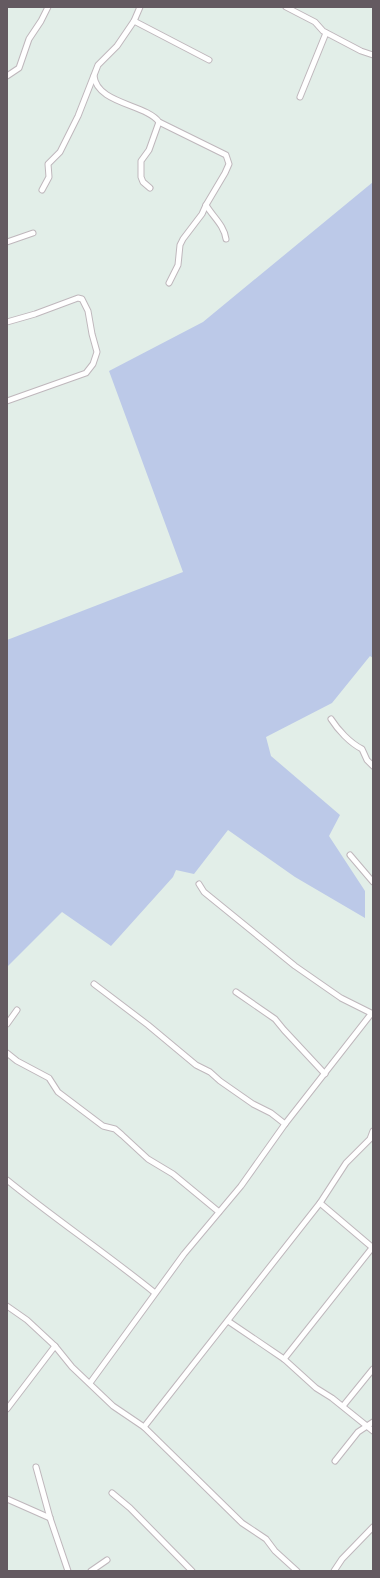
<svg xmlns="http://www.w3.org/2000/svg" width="380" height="1578" font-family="Signika,sans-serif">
<rect width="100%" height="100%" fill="#e2eee8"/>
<!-- green -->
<polygon fill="#bcc9e8" points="373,182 373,658 370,656 332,703 266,737 271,756 340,815 329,836 365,891 365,918 295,877 228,830 194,874 176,870 173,877 111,946 62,912 7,967 7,640 183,572 109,371 203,322"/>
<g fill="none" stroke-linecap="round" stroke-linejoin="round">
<defs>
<g id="street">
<polyline points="286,7 315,22 323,31 361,51 373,55"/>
<polyline points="134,21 209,60"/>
<polyline points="7,76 19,68 29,39 41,21 48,7"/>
<path d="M94,76C97,104 146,104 159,122L226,155L229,164L225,173L206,205L202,214L183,239L180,245L178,265L169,283"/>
<polyline points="300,97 326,33"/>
<polyline points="150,188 143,182 141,177 141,161 149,150 159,122"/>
<polyline points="42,190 49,177 48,164 60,152 78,116 98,65 117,46 134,21 140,7"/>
<path d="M206,205C213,217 224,225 226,239"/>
<polyline points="7,242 33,233"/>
<polyline points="7,322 35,314 78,298 82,299 88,311 92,334 97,352 93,364 86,373 7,401"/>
<path d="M331,719C338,730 350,743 362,749L367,760L373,766"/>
<polyline points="350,855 373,882"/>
<polyline points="199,884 204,892 295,966 341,998 373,1014"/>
<polyline points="94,984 148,1025 196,1065 210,1072 220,1081 253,1104 271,1113 285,1124"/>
<polyline points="236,992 275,1019 284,1030 325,1074"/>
<polyline points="7,1024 17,1010"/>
<polyline points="7,1053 17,1061 49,1078 58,1092 103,1126 115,1129 122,1135 148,1159 173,1174 219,1212"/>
<path d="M7,1180C55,1219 107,1254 155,1293"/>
<polyline points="320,1203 373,1248"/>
<polyline points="7,1306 27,1320 55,1346 72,1367 113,1406 144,1427 242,1523 266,1539 275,1551 297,1571"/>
<polyline points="228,1321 284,1359 316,1388 332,1398 373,1431"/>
<polyline points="284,1359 372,1248"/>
<polyline points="90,1383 184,1254 241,1186 285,1124 371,1014"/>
<polyline points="343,1406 373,1369"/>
<polyline points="7,1409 55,1346"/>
<polyline points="144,1427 320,1203 346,1163 370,1139 373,1131"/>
<polyline points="335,1461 358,1432 373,1422"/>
<polyline points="36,1467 50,1518 68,1571"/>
<polyline points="112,1493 130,1508 192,1571"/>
<polyline points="7,1499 50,1518"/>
<polyline points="91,1571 107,1560"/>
<polyline points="334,1571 342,1559 373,1527"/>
</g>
</defs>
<!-- street casing -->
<use href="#street" stroke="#bfb7bc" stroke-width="7"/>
<!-- street -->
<use href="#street" stroke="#fff" stroke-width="5"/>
</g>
<!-- border -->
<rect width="380" height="1578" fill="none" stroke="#645a61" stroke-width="16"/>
</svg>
